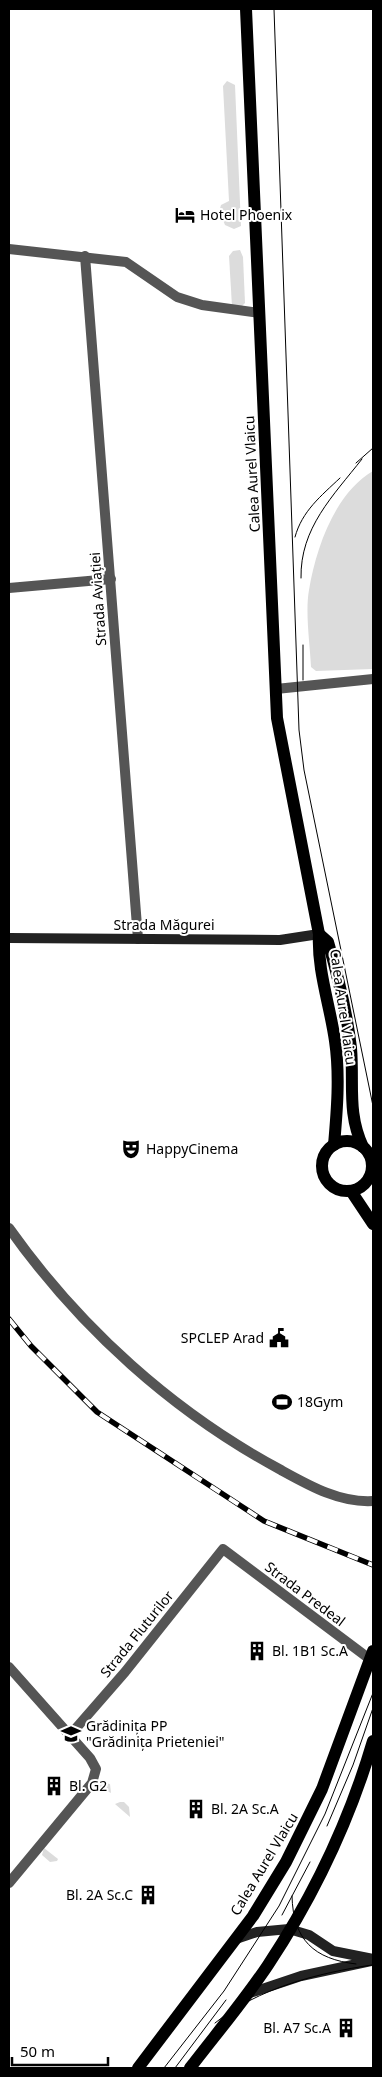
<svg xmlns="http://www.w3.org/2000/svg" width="382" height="2077" font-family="'Noto Sans',sans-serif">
<rect width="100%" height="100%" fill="#fff"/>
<!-- green -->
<g fill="#dcdcdc">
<polygon points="227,81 235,85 241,226 234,229 225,225 223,220 228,219 228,217 224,217 219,212 221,205 229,201 223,86"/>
<polygon points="240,250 243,257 245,303 241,307 232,306 229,256 233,251"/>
<path d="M373,471V669L316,671L311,667C310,644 305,612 309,590C316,548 335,493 373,471Z"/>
<polygon points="100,1782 110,1784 111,1793 94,1784"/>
<polygon points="120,1802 124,1802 129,1807 130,1817 115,1804"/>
<polygon points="44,1848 58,1859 57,1861 50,1862 42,1855"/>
</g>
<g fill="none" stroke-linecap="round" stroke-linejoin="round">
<!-- street -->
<g stroke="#555" stroke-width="10">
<polyline points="9,249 126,262 177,297 202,305 260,313"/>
<polyline points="85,256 138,939"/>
<polyline points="9,588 111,579"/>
<polyline points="276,689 373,679"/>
<path d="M9,1228C80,1328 173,1412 281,1470C310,1486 340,1503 373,1501"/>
<polyline points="9,1667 90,1758 96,1769 92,1783 9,1883"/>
<polyline points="71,1734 125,1672 223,1549 371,1660"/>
</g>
<!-- secondary -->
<g stroke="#222" stroke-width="10">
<polyline points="9,938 280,940 319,934"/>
<polyline points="236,1939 257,1932 289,1929 309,1935 333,1951 373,1959"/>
<polyline points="247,1994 301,1976 371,1961"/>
</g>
<!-- primary -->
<g stroke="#000" stroke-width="12">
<path d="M246,9L277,718L319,934C317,970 330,1005 335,1041C340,1075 337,1111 334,1145"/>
<path d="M319,934L328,942C338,976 347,1013 351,1048C354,1084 347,1113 363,1147"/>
<circle cx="347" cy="1166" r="25"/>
<polyline points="351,1191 373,1224"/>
<polyline points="138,2068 253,1916 286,1862 322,1789 373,1651"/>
<path d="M190,2068C216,2034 244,2001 268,1965C313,1897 350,1819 373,1741"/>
</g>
<!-- tram -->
<g stroke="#000" stroke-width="1">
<polyline points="274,9 299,730 304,770 373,1106"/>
<polyline points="356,463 373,448"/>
<path d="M295,537C302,511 321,496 340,478"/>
<path d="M301,578C300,528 333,496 362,459"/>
<polyline points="303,645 303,680"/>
<polyline points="327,1826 353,1765 373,1708"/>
<path d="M292,1896C293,1940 314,1959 356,1964"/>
<polyline points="282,1915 310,1862"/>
<path d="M215,2023C258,1988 318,1973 372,1965"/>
<polyline points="164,2068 224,1991 279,1906 325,1814 373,1693"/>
<polyline points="175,2068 226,2000"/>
</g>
<defs>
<polyline id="rail" points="9,1319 31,1346 97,1412 264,1521 373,1565"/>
</defs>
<!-- rail casing -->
<use href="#rail" stroke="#000" stroke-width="5.5"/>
<!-- rail -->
<use href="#rail" stroke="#fff" stroke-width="4" stroke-dasharray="11" stroke-linecap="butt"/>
</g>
<!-- icons -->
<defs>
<symbol id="hotel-bare" viewBox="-9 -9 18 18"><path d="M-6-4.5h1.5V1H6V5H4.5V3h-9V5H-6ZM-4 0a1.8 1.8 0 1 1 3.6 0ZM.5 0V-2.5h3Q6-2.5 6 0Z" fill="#000" stroke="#fff" stroke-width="2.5" paint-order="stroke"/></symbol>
<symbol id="theatre-bare" viewBox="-9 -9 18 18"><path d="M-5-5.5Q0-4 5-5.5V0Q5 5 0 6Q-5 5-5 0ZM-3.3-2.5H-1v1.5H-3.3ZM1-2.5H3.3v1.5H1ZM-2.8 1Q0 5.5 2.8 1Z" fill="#000" stroke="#fff" stroke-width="2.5" paint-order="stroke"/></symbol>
<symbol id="civic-bare" viewBox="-9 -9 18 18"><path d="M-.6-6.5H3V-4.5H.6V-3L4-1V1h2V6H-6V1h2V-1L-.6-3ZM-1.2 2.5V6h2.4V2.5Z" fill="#000" stroke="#fff" stroke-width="2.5" paint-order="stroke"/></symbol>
<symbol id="stadium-bare" viewBox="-9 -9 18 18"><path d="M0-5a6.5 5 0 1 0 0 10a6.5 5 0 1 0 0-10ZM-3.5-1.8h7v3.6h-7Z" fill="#000" stroke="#fff" stroke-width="2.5" paint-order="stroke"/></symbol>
<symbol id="building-bare" viewBox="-9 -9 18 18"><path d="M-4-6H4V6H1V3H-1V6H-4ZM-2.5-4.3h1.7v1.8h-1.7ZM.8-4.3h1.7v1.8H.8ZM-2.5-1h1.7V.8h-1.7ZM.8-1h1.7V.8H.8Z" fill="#000" stroke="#fff" stroke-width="2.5" paint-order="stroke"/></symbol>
<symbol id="school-bare" viewBox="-9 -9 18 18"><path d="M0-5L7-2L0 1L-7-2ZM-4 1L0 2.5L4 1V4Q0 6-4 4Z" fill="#000" stroke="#fff" stroke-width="2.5" paint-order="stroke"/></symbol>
</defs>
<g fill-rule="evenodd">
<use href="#hotel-bare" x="171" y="201" width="28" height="28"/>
<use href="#theatre-bare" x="117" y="1135" width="28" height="28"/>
<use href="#civic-bare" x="265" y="1324" width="28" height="28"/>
<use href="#stadium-bare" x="268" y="1388" width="28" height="28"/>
<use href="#building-bare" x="243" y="1637" width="28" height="28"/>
<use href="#school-bare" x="57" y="1720" width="28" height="28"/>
<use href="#building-bare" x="40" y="1772" width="28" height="28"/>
<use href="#building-bare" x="182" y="1795" width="28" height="28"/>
<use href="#building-bare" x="134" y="1881" width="28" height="28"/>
<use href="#building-bare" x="332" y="2014" width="28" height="28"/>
</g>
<g text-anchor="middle" stroke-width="4" stroke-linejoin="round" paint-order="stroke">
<!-- poi labels -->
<g font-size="14" fill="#000" stroke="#fff" text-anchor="start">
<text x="200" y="220">Hotel Phoenix</text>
<text x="146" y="1154">HappyCinema</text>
<text x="264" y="1343" text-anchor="end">SPCLEP Arad</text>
<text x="297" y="1407">18Gym</text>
<text x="272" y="1656">Bl. 1B1 Sc.A</text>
<text x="86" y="1731">Grădinița PP<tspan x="86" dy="16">"Grădinița Prieteniei"</tspan></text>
<text x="69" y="1791">Bl. G2</text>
<text x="211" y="1814">Bl. 2A Sc.A</text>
<text x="133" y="1900" text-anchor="end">Bl. 2A Sc.C</text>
<text x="331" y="2033" text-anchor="end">Bl. A7 Sc.A</text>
</g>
<!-- street labels -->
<g font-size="14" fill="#000" stroke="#fff">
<text transform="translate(252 474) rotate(-93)" y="5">Calea Aurel Vlaicu</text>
<text transform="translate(98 599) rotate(-94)" y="5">Strada Aviației</text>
<text x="164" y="930">Strada Măgurei</text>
<text transform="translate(343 1007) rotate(82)" y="5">Calea Aurel Vlaicu</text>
<text transform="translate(305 1594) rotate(37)" y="5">Strada Predeal</text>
<text transform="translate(137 1634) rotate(-51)" y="5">Strada Fluturilor</text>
<text transform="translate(264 1864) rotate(-59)" y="5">Calea Aurel Vlaicu</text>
</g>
</g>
<!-- border -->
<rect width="382" height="2077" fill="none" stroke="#000000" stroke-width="20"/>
<!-- scale -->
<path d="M12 2057v8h96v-8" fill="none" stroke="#000000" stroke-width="2.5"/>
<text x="20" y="2057" font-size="15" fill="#000000" stroke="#ffffff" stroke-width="4" paint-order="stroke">50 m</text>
</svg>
